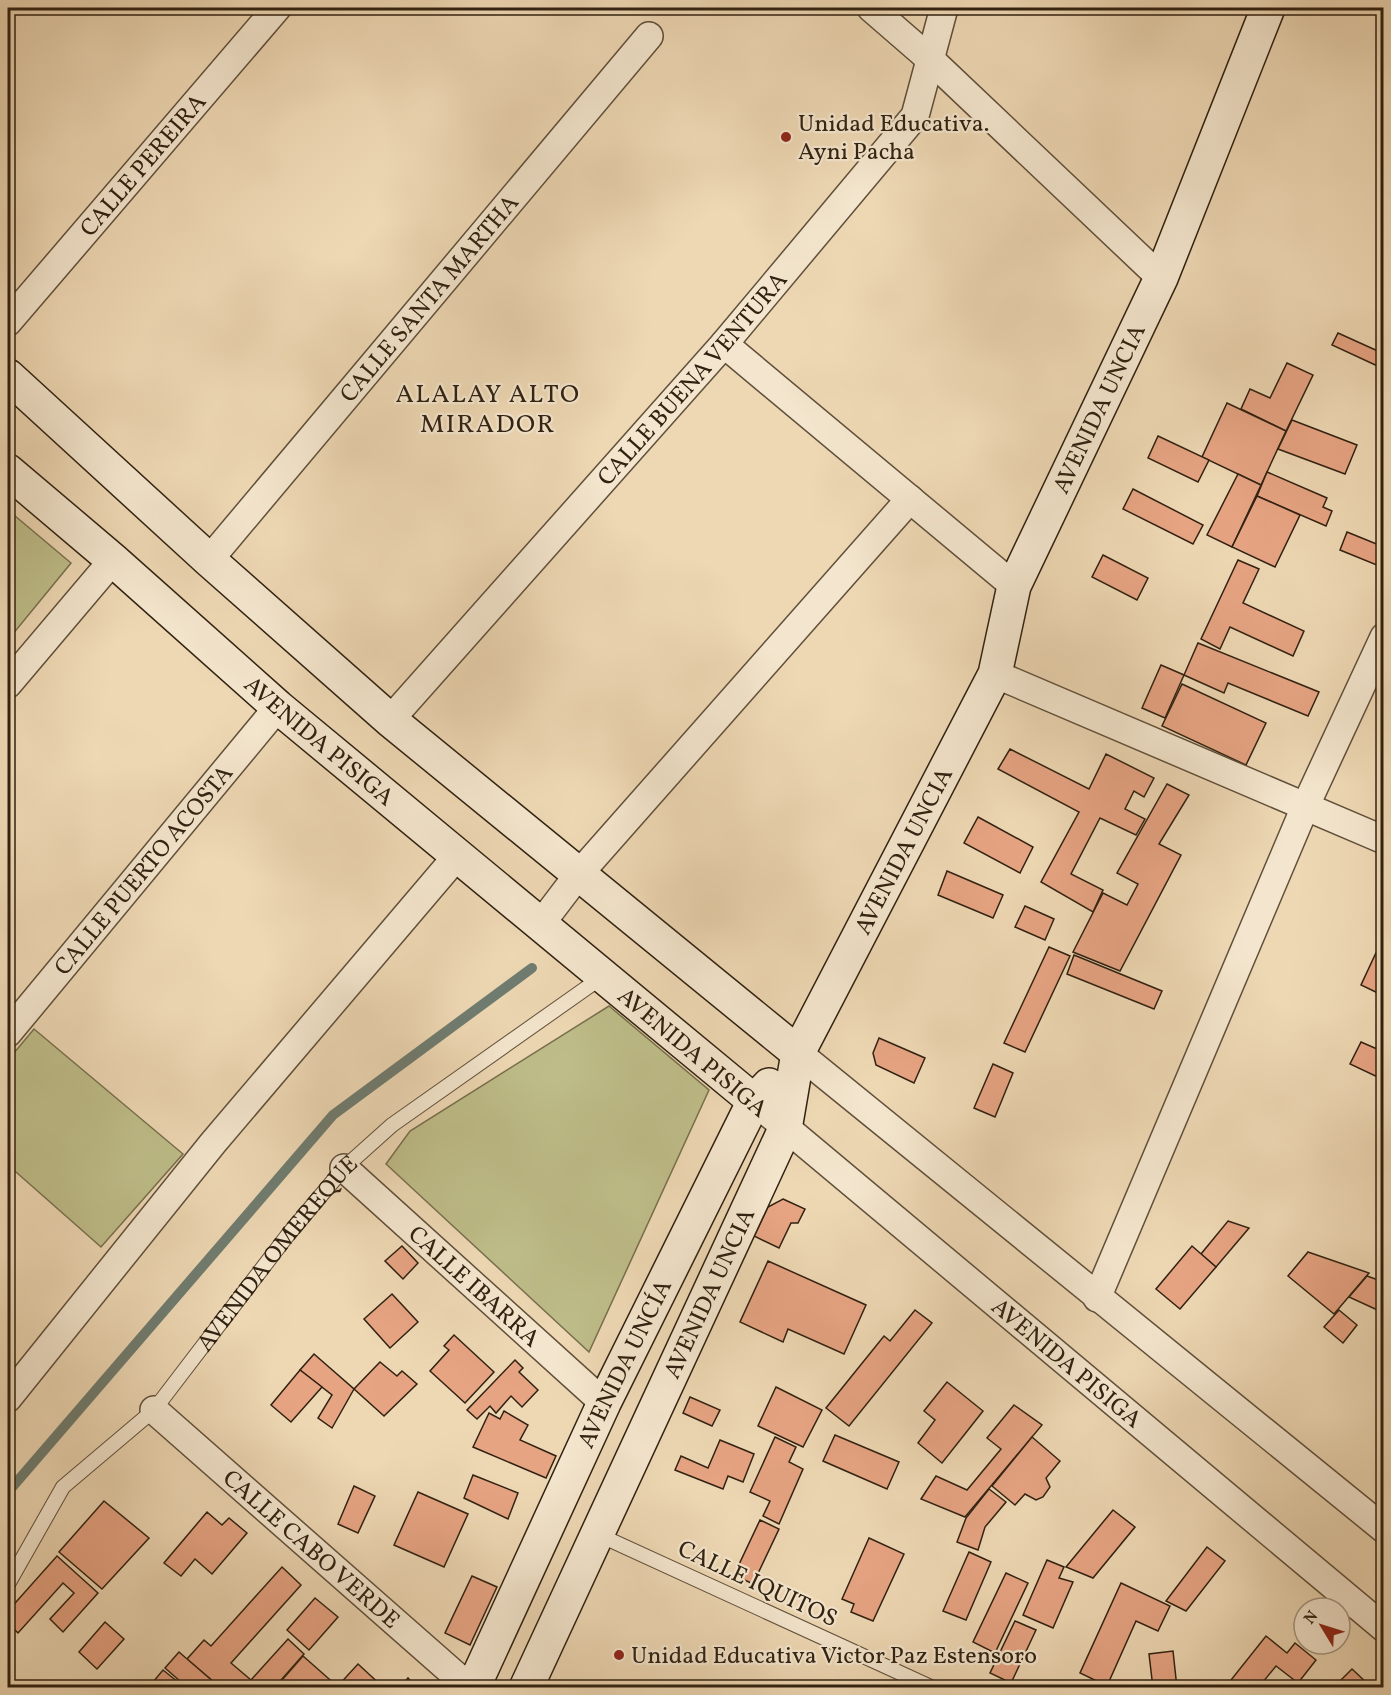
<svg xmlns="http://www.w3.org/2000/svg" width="1391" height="1695" font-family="Vollkorn,serif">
<rect width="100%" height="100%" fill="#eed8b4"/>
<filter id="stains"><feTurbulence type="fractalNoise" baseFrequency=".00333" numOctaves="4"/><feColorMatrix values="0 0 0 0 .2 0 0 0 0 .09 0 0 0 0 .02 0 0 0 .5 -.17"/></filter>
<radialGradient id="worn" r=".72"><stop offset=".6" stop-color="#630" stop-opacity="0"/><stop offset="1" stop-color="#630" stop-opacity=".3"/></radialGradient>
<!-- green -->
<g fill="#bebd89" stroke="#776f4d" stroke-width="1.5">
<polygon points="8,510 71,563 8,640"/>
<polygon points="609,1006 709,1090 589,1352 386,1164 410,1131"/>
<polygon points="34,1029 183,1154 101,1247 8,1165 8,1060"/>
</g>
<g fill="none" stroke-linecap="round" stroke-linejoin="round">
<!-- stream -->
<polyline stroke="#6f7c70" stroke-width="10" points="8,1492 333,1115 532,968"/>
</g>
<!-- building -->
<g fill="#e7a483" stroke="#302111" stroke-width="1.5">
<polygon points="1338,333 1380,352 1384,346 1384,369 1332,345"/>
<polygon points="1287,363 1313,375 1286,431 1241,409 1250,389 1270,398"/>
<polygon points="1227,403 1286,431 1261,485 1202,457"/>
<polygon points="1292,420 1357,445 1345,474 1278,449"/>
<polygon points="1158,436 1209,460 1198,482 1148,458"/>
<polygon points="1267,472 1327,498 1323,507 1332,511 1326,526 1257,496"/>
<polygon points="1238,474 1261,485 1232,547 1207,535"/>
<polygon points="1133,489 1203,525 1193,544 1123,509"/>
<polygon points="1257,496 1300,515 1275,567 1232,547"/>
<polygon points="1347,532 1384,547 1384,568 1340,550"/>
<polygon points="1103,555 1148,578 1137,600 1092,577"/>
<polygon points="1238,560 1259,569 1243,603 1304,631 1293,656 1230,627 1220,649 1201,639"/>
<polygon points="1198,643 1319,692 1308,716 1228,683 1224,693 1184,675"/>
<polygon points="1161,665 1184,675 1165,718 1142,708"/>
<polygon points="1182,684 1266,723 1246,765 1162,726"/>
<polygon points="1010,749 1089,789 1106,754 1154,778 1144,797 1134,791 1125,809 1145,819 1136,835 1100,818 1071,874 1103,890 1093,912 1041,882 1079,812 998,769"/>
<polygon points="1167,784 1189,795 1159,844 1181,855 1120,971 1073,952 1103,893 1127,905 1138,884 1117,873"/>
<polygon points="978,817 1033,847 1020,873 964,843"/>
<polygon points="947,871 1003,895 993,918 938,895"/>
<polygon points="1025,906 1054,919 1045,940 1015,927"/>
<polygon points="1381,942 1384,944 1382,995 1361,985"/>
<polygon points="1049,947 1070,956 1025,1052 1004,1043"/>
<polygon points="1074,955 1162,991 1154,1009 1067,974"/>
<polygon points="879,1038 925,1058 914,1083 876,1065 873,1053"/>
<polygon points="1361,1042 1384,1052 1384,1080 1350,1064"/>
<polygon points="993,1064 1013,1073 995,1117 974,1108"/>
<polygon points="783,1199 805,1209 798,1223 791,1223 779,1248 754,1236 768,1207"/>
<polygon points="1228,1221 1249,1228 1216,1267 1201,1254"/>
<polygon points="402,1246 418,1263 403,1279 385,1261"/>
<polygon points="1192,1246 1216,1267 1180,1309 1156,1289"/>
<polygon points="1308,1252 1369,1273 1334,1314 1288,1276"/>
<polygon points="768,1261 866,1305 844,1354 788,1329 783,1342 740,1322"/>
<polygon points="1367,1276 1384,1282 1384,1313 1349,1297"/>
<polygon points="392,1294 418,1322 390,1348 364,1319"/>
<polygon points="915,1310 932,1323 849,1426 826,1408 884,1336 890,1341"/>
<polygon points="1339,1310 1357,1325 1343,1343 1324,1327"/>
<polygon points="454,1335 494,1372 465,1403 430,1371 449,1350 444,1346"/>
<polygon points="314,1354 354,1389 332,1428 318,1418 332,1395 300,1370"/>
<polygon points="515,1360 523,1368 519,1372 538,1390 522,1407 511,1396 496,1413 490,1406 477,1419 467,1410"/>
<polygon points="380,1362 397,1376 402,1371 417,1384 384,1416 354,1389"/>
<polygon points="300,1370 322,1387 291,1422 271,1405"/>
<polygon points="947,1382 983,1411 942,1463 918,1443 935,1420 924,1411"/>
<polygon points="776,1387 822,1410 803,1447 758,1426"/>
<polygon points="690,1397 720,1410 712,1426 683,1413"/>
<polygon points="1014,1405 1042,1425 965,1517 921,1499 936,1476 967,1490 1001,1449 987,1438"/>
<polygon points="504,1411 528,1425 520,1440 556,1456 546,1478 473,1447 489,1413 500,1419"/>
<polygon points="835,1435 899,1462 887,1489 823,1461"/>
<polygon points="775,1437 796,1447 789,1462 803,1469 779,1524 763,1516 770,1501 750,1492"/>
<polygon points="1032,1437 1060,1461 1046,1478 1050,1487 1043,1497 1036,1500 1025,1494 1015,1505 992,1486"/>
<polygon points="720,1440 754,1454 743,1482 728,1476 723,1489 675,1470 681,1456 708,1468"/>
<polygon points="473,1475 518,1493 508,1519 464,1498"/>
<polygon points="354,1486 375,1496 358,1533 338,1524"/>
<polygon points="989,1489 1006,1502 985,1527 978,1550 957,1542 966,1518"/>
<polygon points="418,1492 468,1514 444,1567 394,1545"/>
<polygon points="104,1501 149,1538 102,1589 59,1552"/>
<polygon points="1113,1510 1135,1527 1093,1578 1066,1567"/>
<polygon points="207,1512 222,1525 229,1518 247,1533 212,1574 195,1559 181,1576 164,1563"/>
<polygon points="760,1520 779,1529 753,1584 734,1575"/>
<polygon points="869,1538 904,1554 873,1621 851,1612 854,1604 842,1599"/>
<polygon points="1207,1547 1225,1561 1186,1611 1166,1601"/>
<polygon points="969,1552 991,1562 966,1620 943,1611"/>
<polygon points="57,1556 98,1593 63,1632 50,1619 74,1593 63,1583 18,1633 8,1623 8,1611"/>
<polygon points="1047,1560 1064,1567 1059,1578 1073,1582 1053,1628 1023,1615"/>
<polygon points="282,1567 301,1585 231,1663 251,1680 288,1639 304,1654 274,1688 221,1688 187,1659 204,1640 211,1646"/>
<polygon points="1006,1573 1028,1583 995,1653 973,1642"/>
<polygon points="472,1576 497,1587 470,1645 445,1633"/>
<polygon points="1121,1583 1170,1606 1158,1631 1136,1621 1107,1686 1080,1673"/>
<polygon points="315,1598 338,1617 309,1650 287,1630"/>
<polygon points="1015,1621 1036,1630 1011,1683 990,1673"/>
<polygon points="105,1622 124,1639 97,1669 79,1652"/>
<polygon points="1266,1636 1287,1653 1295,1643 1316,1660 1298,1683 1276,1666 1258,1688 1229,1688 1227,1685"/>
<polygon points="1173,1651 1177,1688 1153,1688 1149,1654"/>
<polygon points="179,1652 216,1684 213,1688 188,1688 165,1668"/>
<polygon points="303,1656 337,1686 275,1688"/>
<polygon points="358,1664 384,1688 336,1688"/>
<polygon points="1352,1669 1368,1684 1364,1688 1333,1688"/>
<polygon points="163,1670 178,1682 173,1688 148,1688"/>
<polygon points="408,1678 417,1688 400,1688"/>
</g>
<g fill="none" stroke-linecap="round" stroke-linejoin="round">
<defs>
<g id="lane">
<polyline points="597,1534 933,1688"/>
<path id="s1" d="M8,1584L63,1487L154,1410L287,1236L344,1168L392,1125L602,977"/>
</g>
<g id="street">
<polyline points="871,8 931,60 1161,278"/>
<path id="s2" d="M8,322L277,8"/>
<polyline points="724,344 1014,586"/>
<path id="s3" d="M209,560L649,36"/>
<polyline points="995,674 1384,840"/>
<polyline points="8,684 113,560"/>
<path id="s4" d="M390,720L724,344L915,116L944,8"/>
<polyline points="540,925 578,875 910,499"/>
<path id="s5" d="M8,1033L278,707"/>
<polyline points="798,1053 1384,1529"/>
<path id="s6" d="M754,1101L1384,1628"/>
<path id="s7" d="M344,1168L604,1403"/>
<polyline points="1097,1298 1305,807 1384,637"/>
<polyline points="8,1398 213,1143 457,856"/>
<path id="s8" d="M154,1410L470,1688"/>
</g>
<g id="secondary">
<polyline points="8,376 209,560 390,720 798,1053"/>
<path id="s9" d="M8,471L113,560L278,707L754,1101"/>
<path id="s10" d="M473,1688L604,1403L754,1101L769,1085"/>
<path id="s11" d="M526,1688L785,1129L798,1053L995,674L1014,586L1161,278L1268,8"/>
</g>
</defs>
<!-- lane casing -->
<use href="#lane" stroke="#604f3a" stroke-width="16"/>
<!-- street casing -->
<use href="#street" stroke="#604f3a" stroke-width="30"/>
<!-- secondary casing -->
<use href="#secondary" stroke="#302111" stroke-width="36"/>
<!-- lane -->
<use href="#lane" stroke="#f4e6ce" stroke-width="14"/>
<!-- street -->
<use href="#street" stroke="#f4e6ce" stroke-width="27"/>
<!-- secondary -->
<use href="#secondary" stroke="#f4e6ce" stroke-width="33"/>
</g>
<!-- markers -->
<g fill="#8f2418" stroke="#f4e6ce" stroke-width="2">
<circle cx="786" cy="137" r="6"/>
<circle cx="619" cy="1655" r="6"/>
</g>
<g text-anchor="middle" stroke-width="4.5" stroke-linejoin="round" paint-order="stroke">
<!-- poi labels -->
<g font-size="24" fill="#302111" stroke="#f4e6ce" text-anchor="start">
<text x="798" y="131">Unidad Educativa.<tspan x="798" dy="28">Ayni Pacha</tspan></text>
<text x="631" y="1663">Unidad Educativa Victor Paz Estensoro</text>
</g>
<!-- street labels -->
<g font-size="24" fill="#302111" stroke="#f4e6ce">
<text dy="8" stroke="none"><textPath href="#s2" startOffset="207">CALLE PEREIRA</textPath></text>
<text dy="8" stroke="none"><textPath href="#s3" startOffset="342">CALLE SANTA MARTHA</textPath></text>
<text dy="8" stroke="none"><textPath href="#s4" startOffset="456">CALLE BUENA VENTURA</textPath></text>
<text dy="8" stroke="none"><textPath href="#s11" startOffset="1407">AVENIDA UNCIA</textPath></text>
<text dy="8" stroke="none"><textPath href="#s9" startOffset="412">AVENIDA PISIGA</textPath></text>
<text dy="8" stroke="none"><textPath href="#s11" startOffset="921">AVENIDA UNCIA</textPath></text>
<text dy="8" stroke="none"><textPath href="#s5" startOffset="212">CALLE PUERTO ACOSTA</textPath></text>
<text transform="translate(693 1052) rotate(40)" y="8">AVENIDA PISIGA</text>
<text dy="8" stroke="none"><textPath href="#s1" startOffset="430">AVENIDA OMEREQUE</textPath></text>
<text dy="8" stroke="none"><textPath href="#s7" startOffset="176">CALLE IBARRA</textPath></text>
<text dy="8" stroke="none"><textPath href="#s11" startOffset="435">AVENIDA UNCIA</textPath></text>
<text dy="8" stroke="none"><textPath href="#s10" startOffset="358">AVENIDA UNCÍA</textPath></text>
<text dy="8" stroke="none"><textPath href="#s6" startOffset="408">AVENIDA PISIGA</textPath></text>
<text dy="8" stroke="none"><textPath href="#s8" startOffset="210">CALLE CABO VERDE</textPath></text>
<text transform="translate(758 1583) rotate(25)" y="8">CALLE IQUITOS</text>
</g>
<!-- neighbourhood labels -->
<g font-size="26" letter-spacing="1.5" fill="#302111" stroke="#f4e6ce">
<text x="488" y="402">ALALAY ALTO<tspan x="488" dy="30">MIRADOR</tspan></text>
</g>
</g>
<!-- margin -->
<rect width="1391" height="1695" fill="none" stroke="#eed8b4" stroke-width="30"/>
<rect x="9" y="9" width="1373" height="1677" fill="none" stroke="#302111" stroke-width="3"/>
<rect x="15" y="15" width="1361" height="1665" fill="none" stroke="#302111" stroke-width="1.5"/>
<!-- north arrow -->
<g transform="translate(1322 1626) rotate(308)"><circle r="28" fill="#f4e6ce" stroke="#a69782" stroke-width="1.5"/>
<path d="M0-4.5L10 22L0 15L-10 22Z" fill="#8f2418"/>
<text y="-9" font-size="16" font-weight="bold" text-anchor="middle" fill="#302111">N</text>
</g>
<rect width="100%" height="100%" filter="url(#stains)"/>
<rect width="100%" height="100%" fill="url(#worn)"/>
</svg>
